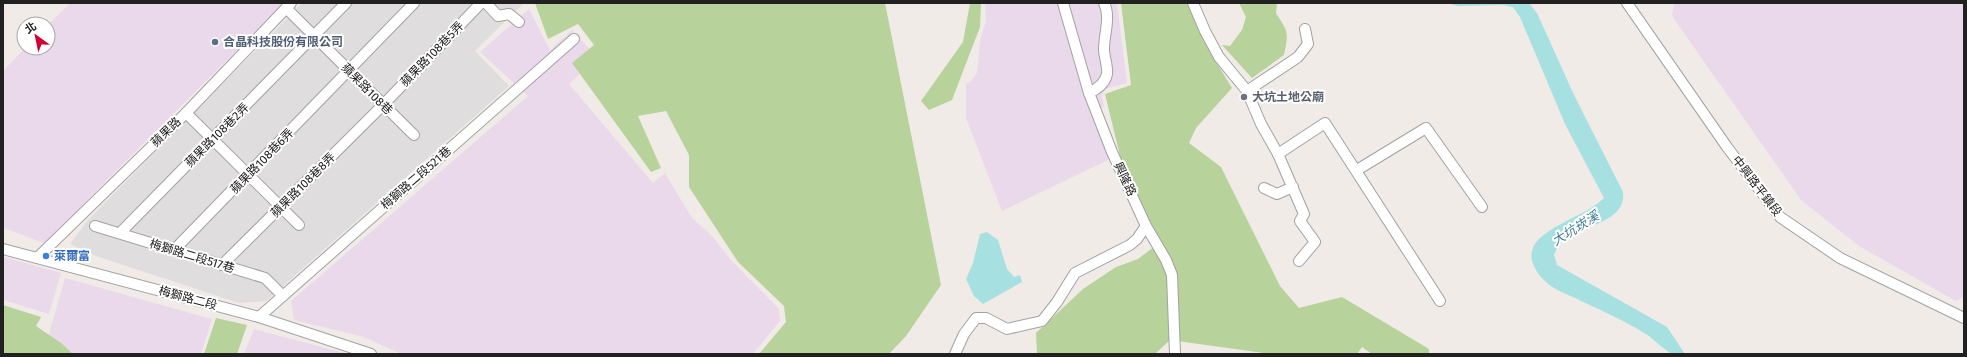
<svg xmlns="http://www.w3.org/2000/svg" width="1967" height="357" font-family="'Fira Sans','Noto Sans TC',sans-serif">
<rect width="100%" height="100%" fill="#f1ebe7"/>
<!-- residential -->
<polygon fill="#dfddde" points="302,3 524,3 475,51 509,86 266,301 239,303 96,256 70,244 88,220"/>
<!-- industrial -->
<g fill="#ead9eb">
<polygon points="70,3 284,3 44,243 3,228 3,71 25,48 48,48 48,25"/>
<polygon points="985,3 1059,3 1110,159 1002,211 966,118 966,84 971,81 977,73 980,41 986,21"/>
<polygon points="1067,3 1117,3 1127,83 1105,89 1102,96 1104,106 1099,109"/>
<polygon points="1674,3 1964,3 1964,296 1956,301 1859,246 1801,200 1672,16"/>
<polygon points="529,9 550,50 572,30 597,57 569,84 653,183 665,173 692,218 711,235 731,260 779,309 780,321 753,354 401,354 364,337 294,320 291,301 528,96 480,52"/>
<polygon points="3,257 61,273 49,314 3,300"/>
<polygon points="65,278 212,319 201,354 70,354 47,341"/>
<polygon points="254,329 348,354 244,354"/>
</g>
<!-- forest -->
<g fill="#b7d29a">
<polygon points="535,3 885,3 941,285 906,336 889,354 759,354 786,322 784,306 738,262 689,187 689,155 666,111 638,116 661,168 651,172 572,63 594,45 578,24 548,39"/>
<polygon points="970,3 981,3 980,27 952,100 929,110 921,101 963,42"/>
<polygon points="1121,3 1189,3 1203,40 1232,88 1196,128 1189,143 1221,167 1280,286 1299,308 1342,297 1429,349 1429,354 1372,354 1362,347 1357,354 1271,354 1170,340 1155,354 1037,354 1036,333 1083,289 1116,267 1138,259 1159,243 1123,168 1105,94 1131,85"/>
<path d="M1239,3H1277L1276,13C1288,32 1289,32 1284,55L1252,78L1222,45L1230,46L1242,30L1246,17Z"/>
<polygon points="3,305 41,317 36,326 61,343 73,354 3,354"/>
<polygon points="216,318 247,325 237,354 204,354"/>
</g>
<!-- water -->
<g fill="#a6e0e0">
<path d="M1447,3H1529L1537,13L1574,95L1623,192C1627,225 1575,225 1560,244C1557,247 1556,251 1554,255L1557,265L1667,327L1685,354C1682,354 1676,355 1673,354C1666,352 1654,339 1646,334C1625,321 1603,311 1581,301C1570,295 1556,291 1546,282C1538,275 1529,262 1532,251C1537,228 1587,216 1604,198L1565,124L1520,17L1513,7L1503,5L1458,6Z"/>
<polygon points="987,232 998,240 1007,269 1014,277 1020,275 1022,282 983,304 974,296 966,279 973,263 980,234"/>
</g>
<g fill="none" stroke-linecap="round" stroke-linejoin="round">
<defs>
<g id="minor">
<polyline points="486,3 498,16 509,14 519,22"/>
<polyline points="1063,3 1089,93 1112,152 1146,226 1166,260 1172,275 1175,354"/>
<polyline points="1193,3 1205,31 1219,57 1247,91 1261,124 1278,154"/>
<polyline points="1627,3 1727,147 1780,217 1840,258 1964,318"/>
<polyline points="286,8 414,135"/>
<polyline points="1247,91 1298,57 1308,44 1305,29"/>
<path d="M1089,93C1097,89 1105,84 1107,74C1108,66 1104,57 1104,49C1104,34 1111,17 1104,3"/>
<polyline points="186,113 299,225"/>
<polyline points="1357,170 1426,128 1482,207"/>
<polyline points="1264,188 1277,194 1293,187"/>
<polyline points="95,226 265,278 283,296"/>
<polyline points="120,233 346,3"/>
<polyline points="3,249 259,317 371,354"/>
<polyline points="174,250 414,3"/>
<polyline points="37,258 186,113 291,3"/>
<polyline points="1299,261 1315,242 1300,221 1304,214 1278,154 1325,123 1440,301"/>
<polyline points="222,265 383,105 481,3"/>
<polyline points="259,317 574,39"/>
<polyline points="955,354 964,334 976,318 986,318 1007,329 1042,321 1057,302 1075,273 1130,245 1137,239 1146,226"/>
</g>
</defs>
<!-- minor casing -->
<use href="#minor" stroke="#a2a2a2" stroke-width="12"/>
<!-- minor -->
<use href="#minor" stroke="#fff" stroke-width="10"/>
</g>
<!-- markers -->
<circle fill="#5c6f8a" stroke="#fff" stroke-width="1.5" cx="215" cy="42" r="4"/>
<circle fill="#6b7280" stroke="#fff" stroke-width="1.5" cx="1244" cy="97" r="4"/>
<circle fill="#3f7fe0" stroke="#fff" stroke-width="1.5" cx="46" cy="256" r="4"/>
<g text-anchor="middle" stroke-width="4" stroke-linejoin="round" paint-order="stroke">
<!-- service labels -->
<g font-size="12" font-weight="bold" fill="#4e5e75" stroke="#fff" text-anchor="start">
<text x="223" y="46">合晶科技股份有限公司</text>
</g>
<!-- street labels -->
<g font-size="12" fill="#212121" stroke="#fff">
<text transform="translate(432 54) rotate(-46)" y="4">蘋果路108巷5弄</text>
<text transform="translate(367 89) rotate(45)" y="4">蘋果路108巷</text>
<text transform="translate(166 132) rotate(-44)" y="4">蘋果路</text>
<text transform="translate(217 135) rotate(-45)" y="4">蘋果路108巷2弄</text>
<text transform="translate(262 161) rotate(-46)" y="4">蘋果路108巷6弄</text>
<text transform="translate(416 178) rotate(-41)" y="4">梅獅路二段521巷</text>
<text transform="translate(1125 179) rotate(65)" y="4">興隆路</text>
<text transform="translate(303 185) rotate(-45)" y="4">蘋果路108巷8弄</text>
<text transform="translate(1757 186) rotate(52)" y="4">中興路平鎮段</text>
<text transform="translate(192 256) rotate(17)" y="4">梅獅路二段517巷</text>
<text transform="translate(188 298) rotate(15)" y="4">梅獅路二段</text>
</g>
<!-- worship labels -->
<g font-size="12" font-weight="bold" fill="#5b616d" stroke="#fff" text-anchor="start">
<text x="1252" y="101">大坑土地公廟</text>
</g>
<!-- shop labels -->
<g font-size="12" font-weight="bold" fill="#366cbe" stroke="#fff" text-anchor="start">
<text x="54" y="260">萊爾富</text>
</g>
<!-- water labels -->
<g font-size="13" font-style="italic" fill="#3d7d94" stroke="#fff">
<text transform="translate(1575 228) rotate(-32)" y="5">大坑崁溪</text>
</g>
</g>
<!-- border -->
<rect width="1967" height="357" fill="none" stroke="#212121" stroke-width="8"/>
<!-- north arrow -->
<g transform="translate(36 36) rotate(327)"><circle r="19" fill="#ffffff" stroke="#a6a6a6"/>
<path d="M0-3L7 15L0 10L-7 15Z" fill="#d10030"/>
<text y="-6" font-size="11" font-weight="bold" text-anchor="middle" fill="#212121">北</text>
</g>
</svg>
